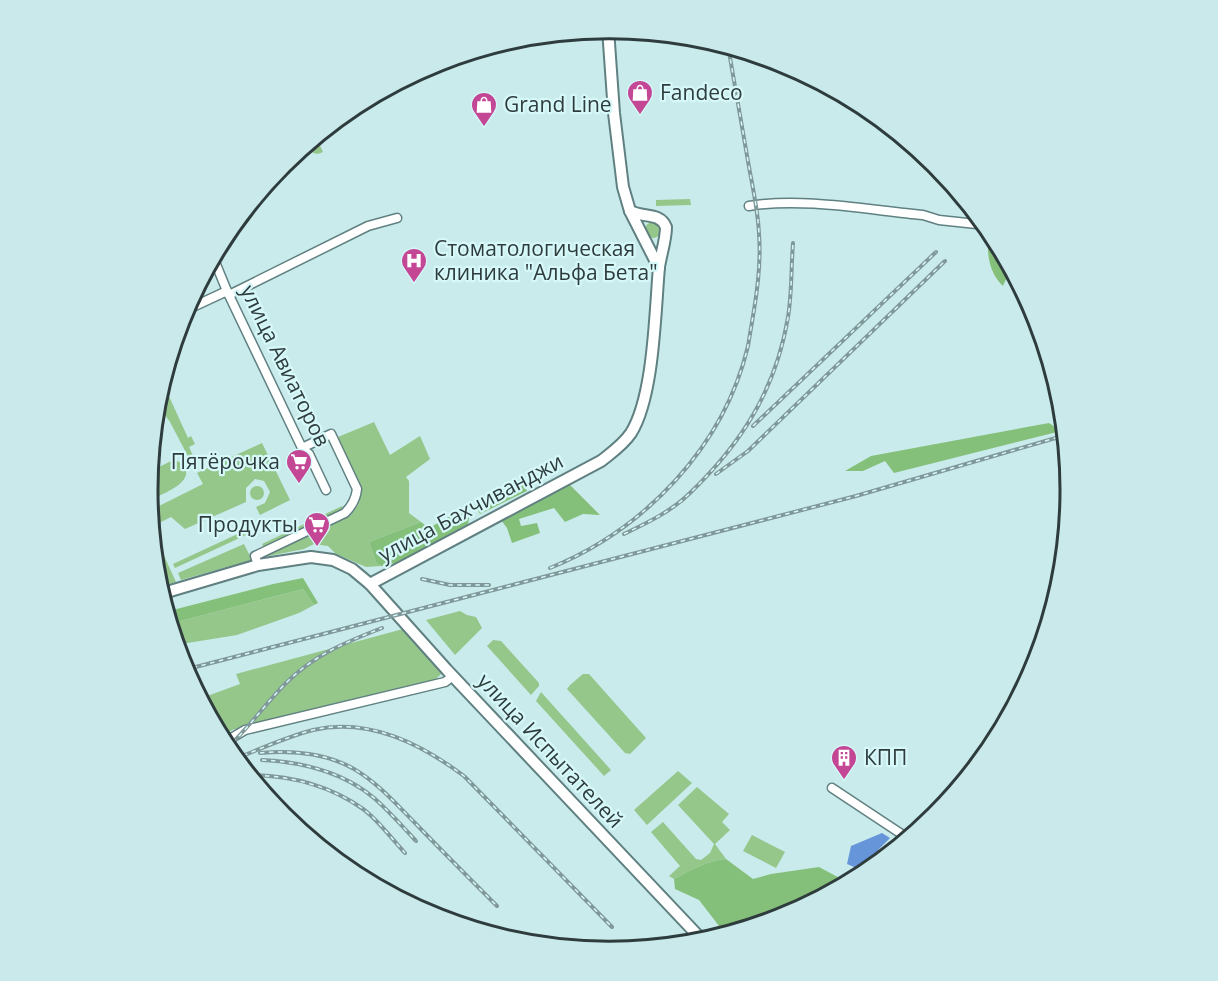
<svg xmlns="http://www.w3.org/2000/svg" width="1218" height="981" font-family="'Open Sans',sans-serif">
<rect width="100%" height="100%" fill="#c9ebec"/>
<!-- green -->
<g fill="#95c78b">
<polygon points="316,137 323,152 318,154 313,153 308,143"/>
<polygon points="690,199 691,205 656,206 656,200"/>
<circle cx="653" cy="230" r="8"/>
<polygon points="162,381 188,438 191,436 195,444 189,447 195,460 191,462 170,422 156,402"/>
<polygon points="374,422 390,455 420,436 430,459 406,477 409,481 409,513 421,522 369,542 376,562 381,566 366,567 336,554 328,546 314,544 304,549 264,557 350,516 358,505 362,490 338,437"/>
<polygon points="262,443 290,500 260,515 256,507 265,503 270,492 264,481 255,479 246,488 246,502 185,529 171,517 151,527 149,511 203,484 197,473"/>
<path d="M173,460C179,461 182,463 185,468C193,484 159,495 148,501L149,472Z"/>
<circle cx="257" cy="493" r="7"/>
<polygon points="342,506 345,512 265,550 262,544"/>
<polygon points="244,531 246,535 175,568 173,564"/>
<polygon points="244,544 252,560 181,580 178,573"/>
<polygon points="161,549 176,582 158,587 153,552"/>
<polygon points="303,589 314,605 299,613 237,635 175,645 169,624"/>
<polygon points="460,611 467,615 476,617 482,628 455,655 426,620"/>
<polygon points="403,629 438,666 441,674 435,680 232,730 220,739 199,699 240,684 236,674"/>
<polygon points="493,640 501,641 539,683 539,686 531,695 487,646"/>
<polygon points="583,674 589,674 646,738 630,754 625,753 567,689 570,685"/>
<polygon points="541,692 611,770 604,776 536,701"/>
<polygon points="678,771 692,783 647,825 634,810"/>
<path d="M697,787L729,814L722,822L730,830L715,844L726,859C706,861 691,870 674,879L669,876L680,866L651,832L663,822L696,859L701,860L710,853L714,844L678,805Z"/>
<polygon points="752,835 785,852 776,868 743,851"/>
</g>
<!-- forest -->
<g fill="#85c07a">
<path d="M995,238L1011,268L1003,286C990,274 987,257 988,239Z"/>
<polygon points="1049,423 1061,431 894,473 885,461 863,471 845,471 871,456"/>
<polygon points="521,479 527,491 480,514 475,505"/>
<polygon points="569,484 600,515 583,514 565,522 554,508 519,519 521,526 537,523 540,533 512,543 507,528 501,520"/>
<polygon points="461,510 469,518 468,525 400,562 381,566 376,562 369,542 421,522 429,528"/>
<polygon points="303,578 318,603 314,605 303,589 169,624 165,612 273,584"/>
<path d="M726,859L753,879L771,874L819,867L849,883L785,917L726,935L699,900L675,889L674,879C691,870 706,861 726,859Z"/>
</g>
<!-- water -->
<polygon fill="#6695d9" points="882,833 890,838 878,850 886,858 868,873 847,864 851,846"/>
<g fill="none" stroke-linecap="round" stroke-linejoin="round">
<defs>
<g id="minor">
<path d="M749,206C802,197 869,210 923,215L939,220L986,225"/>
<polyline points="213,257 227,291 302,448 309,454 326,490"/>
<polyline points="229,295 368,226 397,218"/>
<polyline points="184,311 227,291"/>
<path d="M258,565L255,556L345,513C352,506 356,499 357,489L331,434L302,448"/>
<polyline points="223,743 245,730 445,682 453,676"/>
<polyline points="832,788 909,839"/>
</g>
<g id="major">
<polyline points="608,29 614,113 623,187 630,211 659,268"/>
<path d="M370,584L601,461C611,453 623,445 631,433C654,396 655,312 659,267C661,254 666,240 666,227C660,212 643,218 630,211"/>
<polyline points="160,594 258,565 311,557 333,560 352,569 370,584 447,670 704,942"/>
</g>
</defs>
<!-- minor casing -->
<use href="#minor" stroke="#608081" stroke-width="11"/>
<!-- major casing -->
<use href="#major" stroke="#608081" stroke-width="14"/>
<!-- minor -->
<use href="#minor" stroke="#fff" stroke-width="8"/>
<!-- major -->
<use href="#major" stroke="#fff" stroke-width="10"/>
<defs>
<g id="rail">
<polyline points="753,426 936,252"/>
<polyline points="716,474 748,451 945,261"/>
<path d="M624,534C647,523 672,511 690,493C742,443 776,389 788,317C792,293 791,268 793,243"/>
<path d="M550,568C644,530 724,447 748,346C750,334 752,322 754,310C758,286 761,259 759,234C758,211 753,189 749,167C742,126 735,86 728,46"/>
<polyline points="422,579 450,585 489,585"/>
<polyline points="184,670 856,496 1066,435"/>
<path d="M226,749C248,729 265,704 286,683C314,655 346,642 382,628"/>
<path d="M260,753C292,750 326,753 354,769C378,783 397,805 416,824C443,852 470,879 497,906"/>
<path d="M235,759C260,749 286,737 313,730C369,717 421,744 464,776L612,927"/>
<path d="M262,760C302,762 343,772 374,798C389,811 403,827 416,841"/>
<path d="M247,775C288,775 329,785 363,809C378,820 392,839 405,853"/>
</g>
</defs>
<!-- rail casing -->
<use href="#rail" stroke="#809899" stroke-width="4"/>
<!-- rail -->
<use href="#rail" stroke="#d6f8f9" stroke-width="1.5" stroke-dasharray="4.5" stroke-linecap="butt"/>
</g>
<!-- icons -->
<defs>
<symbol id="shop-pin" viewBox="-11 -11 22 30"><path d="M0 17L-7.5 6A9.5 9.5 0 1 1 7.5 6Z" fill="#c44796" stroke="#d6f8f9"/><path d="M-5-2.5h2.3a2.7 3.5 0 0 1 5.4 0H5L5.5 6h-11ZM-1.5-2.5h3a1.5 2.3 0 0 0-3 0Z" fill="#fff"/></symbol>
<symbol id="hospital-pin" viewBox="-11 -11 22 30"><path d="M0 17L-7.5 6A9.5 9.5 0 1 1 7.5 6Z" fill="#c44796" stroke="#d6f8f9"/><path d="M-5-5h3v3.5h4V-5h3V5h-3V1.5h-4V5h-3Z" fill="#fff"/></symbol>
<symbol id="supermarket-pin" viewBox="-11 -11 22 30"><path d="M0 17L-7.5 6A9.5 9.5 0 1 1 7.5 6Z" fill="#c44796" stroke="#d6f8f9"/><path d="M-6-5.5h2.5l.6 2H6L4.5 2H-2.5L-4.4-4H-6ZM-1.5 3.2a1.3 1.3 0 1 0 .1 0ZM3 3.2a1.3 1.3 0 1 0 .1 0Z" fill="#fff"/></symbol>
<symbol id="building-pin" viewBox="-11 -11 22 30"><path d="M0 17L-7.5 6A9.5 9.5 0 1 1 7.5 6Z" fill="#c44796" stroke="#d6f8f9"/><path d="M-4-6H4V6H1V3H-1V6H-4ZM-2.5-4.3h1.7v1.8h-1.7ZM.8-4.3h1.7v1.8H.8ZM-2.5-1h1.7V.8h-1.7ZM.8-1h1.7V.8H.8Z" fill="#fff"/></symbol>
</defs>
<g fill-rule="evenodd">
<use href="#shop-pin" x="625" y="78" width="30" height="40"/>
<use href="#shop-pin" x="469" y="90" width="30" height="40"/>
<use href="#hospital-pin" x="399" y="246" width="30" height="40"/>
<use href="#supermarket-pin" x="284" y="447" width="30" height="40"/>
<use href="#supermarket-pin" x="302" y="510" width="30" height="40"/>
<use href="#building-pin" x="829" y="743" width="30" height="40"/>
</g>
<g text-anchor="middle" stroke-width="4.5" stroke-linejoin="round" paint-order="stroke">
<!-- poi labels -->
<g font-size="21" fill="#2f3c3d" stroke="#d6f8f9" text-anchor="start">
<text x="660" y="100">Fandeco</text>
<text x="504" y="112">Grand Line</text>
<text x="434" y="256">Стоматологическая<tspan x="434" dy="24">клиника "Альфа Бета"</tspan></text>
<text x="280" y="469" text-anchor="end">Пятёрочка</text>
<text x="298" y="532" text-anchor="end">Продукты</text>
<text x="864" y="765">КПП</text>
</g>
<!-- street labels -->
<g font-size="21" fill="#2f3c3d" stroke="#d6f8f9">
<text transform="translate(285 366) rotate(64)" y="7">улица Авиаторов</text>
<text transform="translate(471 508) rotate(-28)" y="7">улица Бахчиванджи</text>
<text transform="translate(550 751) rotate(47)" y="7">улица Испытателей</text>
</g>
</g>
<!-- crop -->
<path d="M0 0H1218V981H0ZM158 490a451 451 0 1 1 902 0a451 451 0 1 1-902 0Z" fill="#c9e9ea" fill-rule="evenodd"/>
<path fill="none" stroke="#2f3c3d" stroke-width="3" d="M158 490a451 451 0 1 1 902 0a451 451 0 1 1-902 0Z"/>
</svg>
